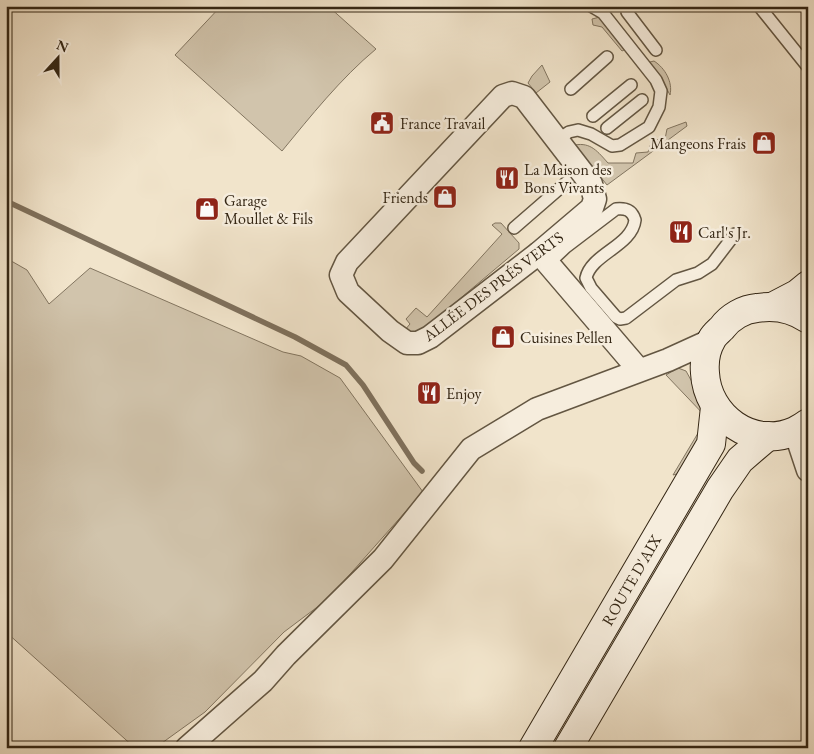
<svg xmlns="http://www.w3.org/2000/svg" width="814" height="754" font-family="'EB Garamond',serif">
<rect width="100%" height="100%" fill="#f1e4cb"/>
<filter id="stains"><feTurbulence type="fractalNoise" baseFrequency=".004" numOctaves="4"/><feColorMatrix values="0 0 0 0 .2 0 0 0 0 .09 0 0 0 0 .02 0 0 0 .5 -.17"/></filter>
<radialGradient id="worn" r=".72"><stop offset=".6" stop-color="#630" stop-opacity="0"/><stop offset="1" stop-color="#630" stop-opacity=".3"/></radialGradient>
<!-- green -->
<g fill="#d1c4ac" stroke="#827560">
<path d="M221,6H328L376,49C341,78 310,117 282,151L175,55Z"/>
<polygon points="600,17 626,49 622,51 602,27 593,25 592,19"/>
<path d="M654,61C665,68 673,82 670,95L661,78L650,67V62Z"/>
<polygon points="542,65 550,82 536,93 528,83 532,76"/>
<path d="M686,122L687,126L607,185L575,145C591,142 598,152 608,163H633L636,153L648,152L652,140L665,139L667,129Z"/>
<polygon points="495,223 501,223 519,243 519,249 412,339 404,331 410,324 406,319 416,308 427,317 502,234 492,225"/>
<polygon points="6,258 27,270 49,304 90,268 283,352 301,356 340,378 423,492 328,599 284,632 205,712 155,748 135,748 6,632"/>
<polygon points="678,368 686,371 708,411 709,425 677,474 673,475 707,418 666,375"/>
</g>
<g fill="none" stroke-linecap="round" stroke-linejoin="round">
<!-- stream -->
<polyline stroke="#7f715d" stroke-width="5.5" points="6,201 295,337 346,365 363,385 414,463 422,471"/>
<defs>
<g id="service">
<polyline points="759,6 808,67"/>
<polyline points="627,12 656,50"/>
<polyline points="571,89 607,57"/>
<polyline points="593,116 631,85"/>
<polyline points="607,128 642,100"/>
<polyline points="557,140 569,132 578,130 591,134 612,146 620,145 649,127 659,107 661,91 656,80 603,13 591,6"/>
<polyline points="514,228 567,182"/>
<path d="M548,264L566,247L616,209C626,208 632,210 635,220C632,246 591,254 586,278L591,288L616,317L620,319L626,318L676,280L698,273L712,264L735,234"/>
</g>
<g id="minor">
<polygon points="512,93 524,97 591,184 595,199 592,208 539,253 430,337 418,343 407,343 390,331 348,292 341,275 347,262 503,96"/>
<polyline points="539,253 639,370"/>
<polyline points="795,431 808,470"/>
<polyline points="187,748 263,681 286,655 383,559 471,449 537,409 668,360 712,340"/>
</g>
<g id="secondary">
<polyline points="774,306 797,294 808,285"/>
<path d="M808,319C792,308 776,305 757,308C744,309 730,317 722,328C719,331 714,335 712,339C706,349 704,362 705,373C707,416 752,450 795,431C799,429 804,426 808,423"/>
<polyline points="533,748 711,444 715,407"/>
<polyline points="568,748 720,489 740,460 768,436"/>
</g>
</defs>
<!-- service casing -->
<use href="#service" stroke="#635642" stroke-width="14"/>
<!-- minor casing -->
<use href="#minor" stroke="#635642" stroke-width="25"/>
<!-- secondary casing -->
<use href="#secondary" stroke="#342614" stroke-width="30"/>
<!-- service -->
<use href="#service" stroke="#f6eddd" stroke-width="11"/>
<!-- minor -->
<use href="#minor" stroke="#f6eddd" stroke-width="22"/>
<!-- secondary -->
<use href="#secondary" stroke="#f6eddd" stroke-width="28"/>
</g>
<!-- icons -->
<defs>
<symbol id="civic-square" viewBox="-11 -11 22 22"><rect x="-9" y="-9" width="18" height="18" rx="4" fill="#8f2418" stroke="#f6eddd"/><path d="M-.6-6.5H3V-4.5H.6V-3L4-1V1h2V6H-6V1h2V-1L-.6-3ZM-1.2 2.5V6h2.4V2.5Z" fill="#fff"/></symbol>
<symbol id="shop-square" viewBox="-11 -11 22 22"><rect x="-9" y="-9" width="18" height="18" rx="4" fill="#8f2418" stroke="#f6eddd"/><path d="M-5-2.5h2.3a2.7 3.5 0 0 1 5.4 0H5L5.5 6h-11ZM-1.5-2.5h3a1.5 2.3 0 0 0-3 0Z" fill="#fff"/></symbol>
<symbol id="restaurant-square" viewBox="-11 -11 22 22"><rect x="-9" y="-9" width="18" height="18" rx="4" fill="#8f2418" stroke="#f6eddd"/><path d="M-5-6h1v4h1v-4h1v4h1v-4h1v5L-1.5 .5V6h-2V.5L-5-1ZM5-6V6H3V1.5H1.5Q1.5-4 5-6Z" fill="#fff"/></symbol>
</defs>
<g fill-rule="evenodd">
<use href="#civic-square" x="368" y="109" width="28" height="28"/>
<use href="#shop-square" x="750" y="129" width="28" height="28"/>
<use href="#restaurant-square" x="493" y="164" width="28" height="28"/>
<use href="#shop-square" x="431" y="183" width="28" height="28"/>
<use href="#shop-square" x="193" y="195" width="28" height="28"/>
<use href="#restaurant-square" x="667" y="218" width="28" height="28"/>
<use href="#shop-square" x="489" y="323" width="28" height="28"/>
<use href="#restaurant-square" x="415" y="379" width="28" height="28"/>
</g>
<g text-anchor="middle" stroke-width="5" stroke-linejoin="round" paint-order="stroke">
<!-- poi labels -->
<g font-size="16" fill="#342614" stroke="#f6eddd" text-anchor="start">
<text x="400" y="129">France Travail</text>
<text x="746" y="149" text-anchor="end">Mangeons Frais</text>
<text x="524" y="175">La Maison des<tspan x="524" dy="18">Bons Vivants</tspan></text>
<text x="428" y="203" text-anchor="end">Friends</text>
<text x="224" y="206">Garage<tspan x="224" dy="18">Moullet &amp; Fils</tspan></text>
<text x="698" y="238">Carl's Jr.</text>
<text x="520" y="343">Cuisines Pellen</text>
<text x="446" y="399">Enjoy</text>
</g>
<!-- street labels -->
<g font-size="16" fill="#342614" stroke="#f6eddd">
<text transform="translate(493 286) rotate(-37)" y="6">ALLÉE DES PRÉS VERTS</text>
<text transform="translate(631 580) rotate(-60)" y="6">ROUTE D'AIX</text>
</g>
</g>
<!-- margin -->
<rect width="814" height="754" fill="none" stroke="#f1e4cb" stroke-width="25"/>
<rect x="8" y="8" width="799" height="739" fill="none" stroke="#342614" stroke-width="2.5"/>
<rect x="12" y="12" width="789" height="729" fill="none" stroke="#342614"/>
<!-- north arrow -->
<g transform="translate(58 58) rotate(21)" stroke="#f6eddd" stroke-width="4" paint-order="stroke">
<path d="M0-4L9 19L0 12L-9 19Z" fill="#342614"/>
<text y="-8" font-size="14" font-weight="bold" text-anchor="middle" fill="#342614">N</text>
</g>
<rect width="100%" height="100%" filter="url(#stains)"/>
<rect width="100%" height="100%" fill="url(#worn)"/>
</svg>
